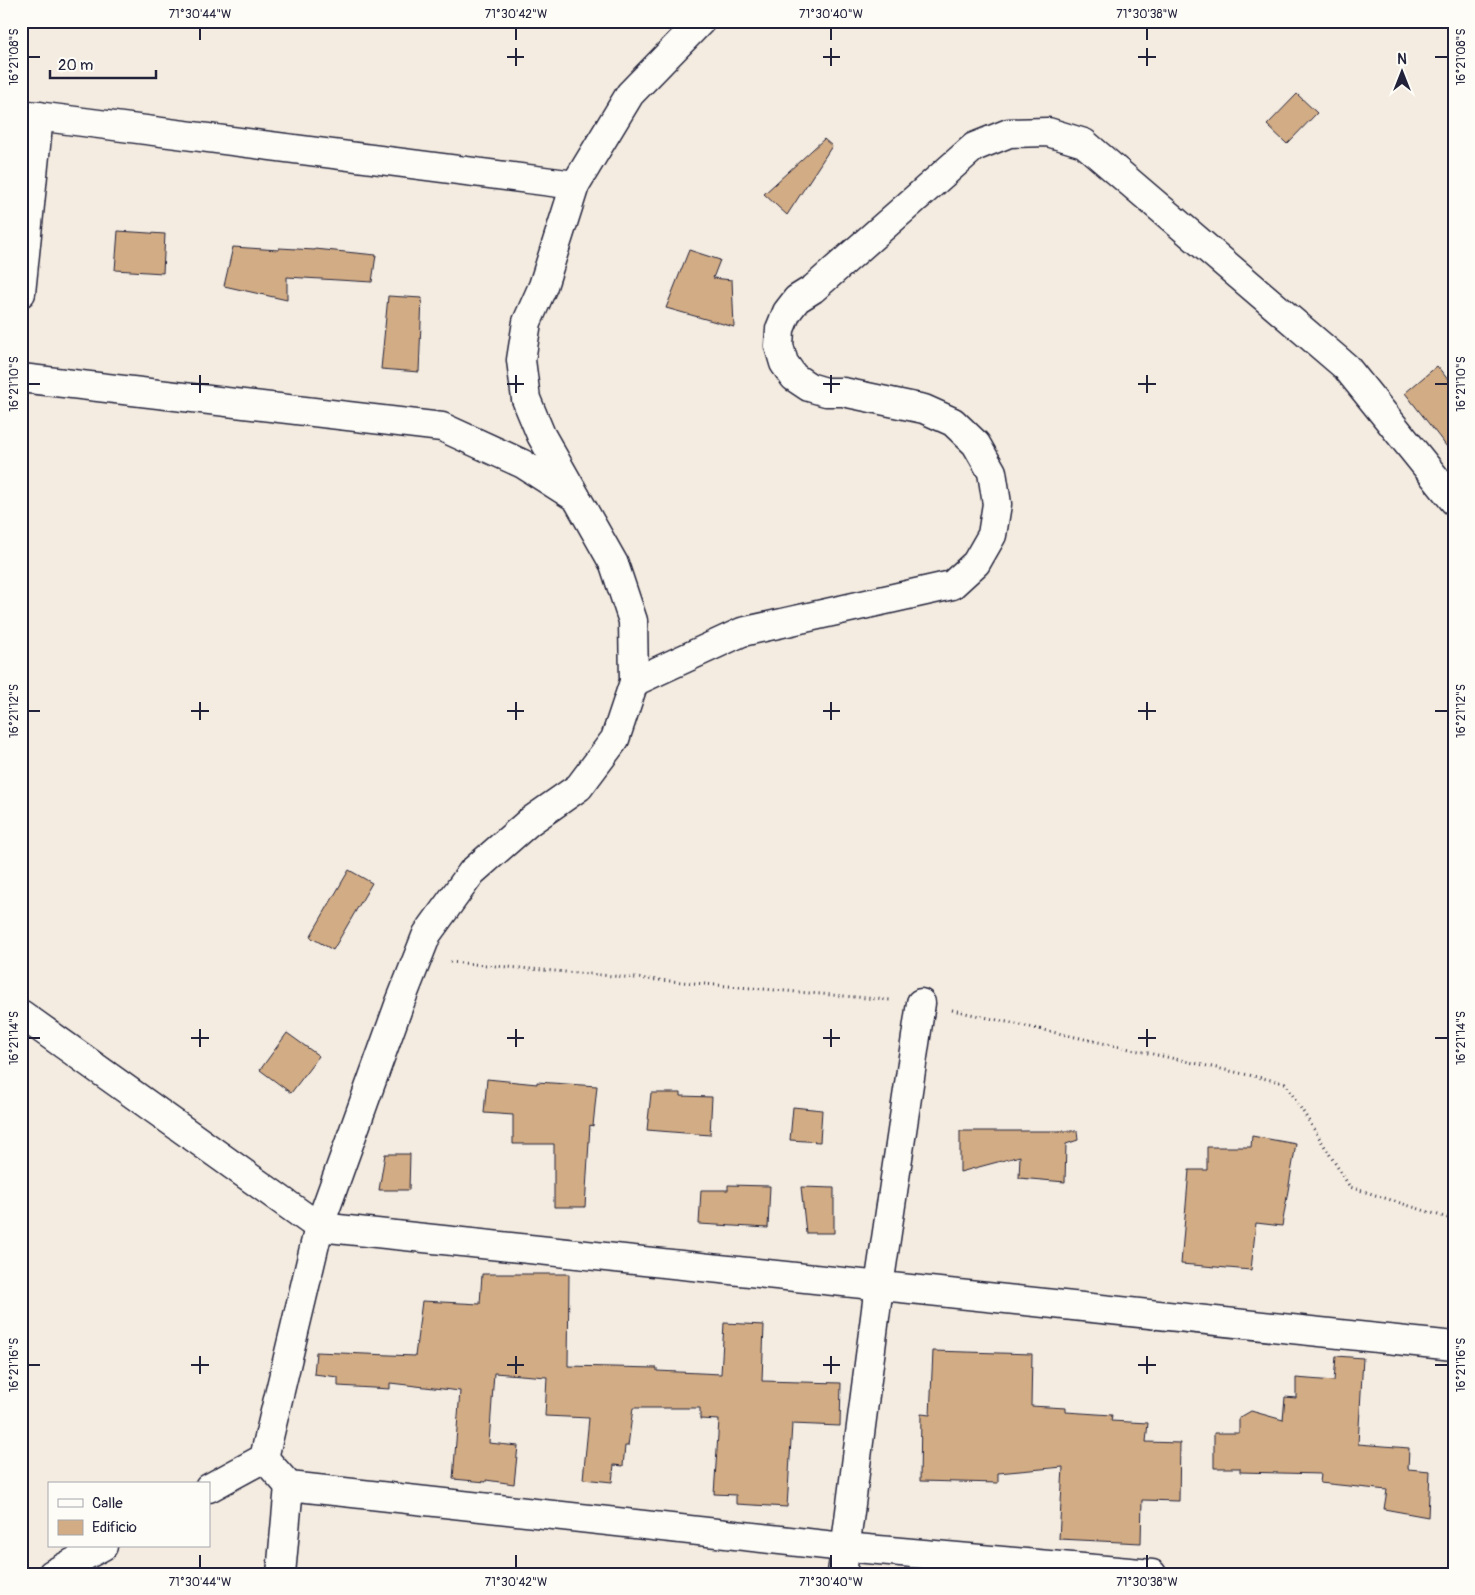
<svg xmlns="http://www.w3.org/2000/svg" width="1475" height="1595" font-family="Pangolin,sans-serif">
<rect width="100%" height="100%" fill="#f4ece0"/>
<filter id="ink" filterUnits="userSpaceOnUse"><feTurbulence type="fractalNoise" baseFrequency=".02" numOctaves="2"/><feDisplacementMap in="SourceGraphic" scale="10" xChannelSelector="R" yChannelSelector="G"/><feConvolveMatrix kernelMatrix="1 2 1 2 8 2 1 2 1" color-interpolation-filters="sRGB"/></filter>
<g filter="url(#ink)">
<!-- building -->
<g fill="#d2ac84" stroke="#22223b">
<polygon points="1297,94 1317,113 1287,144 1267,125"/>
<polygon points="824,139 832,146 787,215 764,194"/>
<polygon points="118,231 165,234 163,273 115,270"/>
<polygon points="233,247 279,250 279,248 315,250 315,249 376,255 372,282 287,277 287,300 224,286"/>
<polygon points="689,250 720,260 713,278 732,280 734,327 666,308"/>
<polygon points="388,296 422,298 419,372 381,369"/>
<polygon points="1437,366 1454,387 1454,456 1405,393"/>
<polygon points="349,870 372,883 333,950 310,937"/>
<polygon points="287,1033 319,1056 291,1093 260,1070"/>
<polygon points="487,1079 537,1084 537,1082 597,1086 593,1126 590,1125 585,1207 554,1207 554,1144 513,1144 513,1115 484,1113"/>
<polygon points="651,1093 681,1093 681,1096 712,1097 710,1135 647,1130"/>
<polygon points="793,1107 822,1110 820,1142 790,1140"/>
<polygon points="960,1131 1077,1131 1078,1140 1066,1144 1065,1182 1019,1178 1020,1156 960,1172"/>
<polygon points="1252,1136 1296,1144 1282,1226 1256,1223 1251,1270 1181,1264 1189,1170 1207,1170 1207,1147 1251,1147"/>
<polygon points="385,1154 410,1154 409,1190 379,1190"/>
<polygon points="728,1185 770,1186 768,1228 699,1224 701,1190 728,1190"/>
<polygon points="801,1187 834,1188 834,1233 806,1233"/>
<polygon points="482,1274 569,1274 568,1366 657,1368 657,1371 721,1374 724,1323 764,1325 762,1381 841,1383 840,1426 792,1424 787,1507 736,1504 736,1495 714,1494 719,1420 700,1419 700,1408 633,1408 628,1446 625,1446 623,1466 614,1465 612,1482 583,1479 589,1418 545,1416 547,1377 494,1373 489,1443 518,1446 514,1484 486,1480 486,1482 453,1479 460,1391 390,1383 390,1389 338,1386 338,1377 314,1374 316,1352 415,1356 422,1301 480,1304"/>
<polygon points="933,1351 1032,1354 1031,1406 1066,1408 1066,1412 1112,1415 1111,1421 1148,1423 1146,1442 1180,1443 1179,1501 1142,1500 1141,1543 1059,1539 1063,1467 998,1473 998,1483 920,1481 921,1414 930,1415"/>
<polygon points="1336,1356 1363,1358 1358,1444 1409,1448 1408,1469 1430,1471 1428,1517 1384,1509 1387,1490 1320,1483 1321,1474 1240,1472 1240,1468 1214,1468 1214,1433 1239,1433 1239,1418 1251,1411 1283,1420 1285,1397 1296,1398 1296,1378 1334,1381"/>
</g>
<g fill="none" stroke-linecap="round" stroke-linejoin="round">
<defs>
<g id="minor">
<polyline points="21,114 575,185"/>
<polyline points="21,293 39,116"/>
<polyline points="21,378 442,427 523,464 573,496"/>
<polyline points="634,682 742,632 952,585 976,563 992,535 997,504 992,472 976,444 953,422 924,409 843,392 826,392 809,387 794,377 784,363 779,346 780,329 787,312 797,299 813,289 974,147 1009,133 1048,132 1084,143 1346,367 1454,501"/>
<polyline points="21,1014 319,1227 1454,1346"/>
<polyline points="264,1458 289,1486 844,1547 1152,1574"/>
<polyline points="209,1488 264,1458 319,1227 399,1005 427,934 472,872 529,822 579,787 615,739 634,682 633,621 614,564 541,435 526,399 521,360 527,322 543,286 575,185 630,94 701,21"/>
<polyline points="52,1574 103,1546"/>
<polyline points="281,1574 289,1486"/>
<polyline points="842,1574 879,1286 921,1003"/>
</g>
</defs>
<!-- minor casing -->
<use href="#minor" stroke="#22223b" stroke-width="31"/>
<!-- path -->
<g stroke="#22223b" stroke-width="3" stroke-dasharray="1 4" stroke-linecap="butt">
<polyline points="450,962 890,1000"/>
<polyline points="952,1010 1285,1083 1350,1187 1454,1220"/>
</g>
<!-- minor -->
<use href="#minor" stroke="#fdfcf7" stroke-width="28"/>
</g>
</g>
<!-- ticks -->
<path fill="none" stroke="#22223b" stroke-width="2" d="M200,28V40M516,28V40M831,28V40M1147,28V40M516,48V66M831,48V66M1147,48V66M28,57H40M507,57H524M823,57H840M1138,57H1156M1435,57H1448M200,375V393M516,375V393M831,375V393M1147,375V393M28,384H40M191,384H209M507,384H524M823,384H840M1138,384H1156M1435,384H1448M200,702V720M516,702V720M831,702V720M1147,702V720M28,711H40M191,711H209M507,711H524M823,711H840M1138,711H1156M1435,711H1448M200,1029V1047M516,1029V1047M831,1029V1047M1147,1029V1047M28,1038H40M191,1038H209M507,1038H524M823,1038H840M1138,1038H1156M1435,1038H1448M200,1356V1374M516,1356V1374M831,1356V1374M1147,1356V1374M28,1365H40M191,1365H209M507,1365H524M823,1365H840M1138,1365H1156M1435,1365H1448M200,1555V1568M516,1555V1568M831,1555V1568M1147,1555V1568"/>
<!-- margin -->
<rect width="1475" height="1595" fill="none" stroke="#fdfcf7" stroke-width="55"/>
<!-- legend -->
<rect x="48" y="1482" width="162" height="65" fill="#fdfcf7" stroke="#a5a5ac"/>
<rect x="58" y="1499" width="25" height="8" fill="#fdfcf7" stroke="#a5a5ac"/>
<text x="92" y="1508" font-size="15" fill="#22223b">Calle</text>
<rect x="58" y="1520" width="25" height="15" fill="#d2ac84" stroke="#a5a5ac"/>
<text x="92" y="1532" font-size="15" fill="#22223b">Edificio</text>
<!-- north arrow -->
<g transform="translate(1402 72)" stroke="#fdfcf7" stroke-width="4" paint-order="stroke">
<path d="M0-4L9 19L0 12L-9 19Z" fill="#22223b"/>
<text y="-8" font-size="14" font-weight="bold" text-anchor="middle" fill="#22223b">N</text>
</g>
<!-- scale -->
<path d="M50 70v8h106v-8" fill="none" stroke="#22223b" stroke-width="2.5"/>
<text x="58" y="70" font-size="15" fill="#22223b" stroke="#fdfcf7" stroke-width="4" paint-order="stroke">20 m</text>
<rect x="28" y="28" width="1420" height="1540" fill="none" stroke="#22223b" stroke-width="2"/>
<g font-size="12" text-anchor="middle" fill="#22223b">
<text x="200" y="18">71°30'44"W</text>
<text x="516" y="18">71°30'42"W</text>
<text x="831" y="18">71°30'40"W</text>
<text x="1147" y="18">71°30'38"W</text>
<text transform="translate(14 57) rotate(-90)" y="4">16°21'08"S</text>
<text transform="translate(1461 57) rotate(-90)" y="4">16°21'08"S</text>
<text transform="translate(14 384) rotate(-90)" y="4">16°21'10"S</text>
<text transform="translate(1461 384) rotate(-90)" y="4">16°21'10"S</text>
<text transform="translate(14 711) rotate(-90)" y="4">16°21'12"S</text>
<text transform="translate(1461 711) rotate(-90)" y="4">16°21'12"S</text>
<text transform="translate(14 1038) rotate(-90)" y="4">16°21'14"S</text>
<text transform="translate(1461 1038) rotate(-90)" y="4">16°21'14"S</text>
<text transform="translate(14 1365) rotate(-90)" y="4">16°21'16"S</text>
<text transform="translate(1461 1365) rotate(-90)" y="4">16°21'16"S</text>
<text x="200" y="1586">71°30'44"W</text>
<text x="516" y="1586">71°30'42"W</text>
<text x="831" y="1586">71°30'40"W</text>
<text x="1147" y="1586">71°30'38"W</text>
</g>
</svg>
